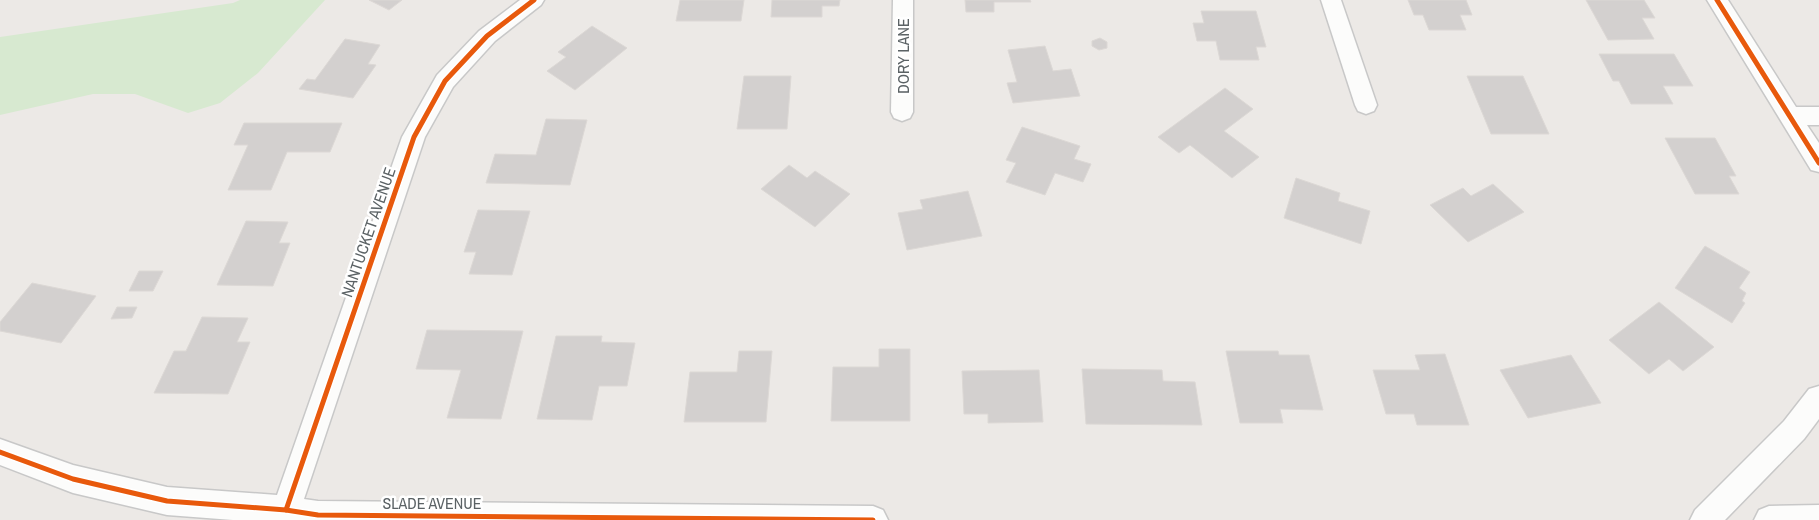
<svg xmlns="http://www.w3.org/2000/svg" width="1819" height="520" font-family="'Archivo Narrow',sans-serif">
<rect width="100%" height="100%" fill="#ece9e6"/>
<!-- green -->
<polygon fill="#d7e9d0" points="240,0 325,0 258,73 220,103 188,113 135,94 93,94 0,115 0,37 233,3"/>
<!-- building -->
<g fill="#d3d0cf" stroke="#dcd8d5">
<polygon points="369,0 402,0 389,10"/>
<polygon points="680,0 744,0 741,21 676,21"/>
<polygon points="772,0 840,0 839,6 822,6 822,17 771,17"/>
<polygon points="965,0 1030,0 1031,2 994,2 994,12 966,12"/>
<polygon points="1408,0 1466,0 1472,15 1460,15 1466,30 1429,30 1423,15 1414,15"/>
<polygon points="1586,0 1644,0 1655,18 1642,18 1654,39 1608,40"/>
<polygon points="1201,11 1256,11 1266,47 1256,47 1259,60 1220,60 1216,41 1197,41 1193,23 1204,23"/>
<polygon points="592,26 627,48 575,90 547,71 566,57 558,52"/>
<polygon points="1100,38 1107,42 1107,48 1099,50 1092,46 1092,41"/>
<polygon points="345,39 380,45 368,64 376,65 353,98 299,89 307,79 315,80"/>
<polygon points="1045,46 1053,71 1071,69 1080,96 1013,103 1007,83 1017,82 1008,50"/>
<polygon points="1599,54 1674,54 1693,86 1663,86 1673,104 1631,104 1619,81 1613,81"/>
<polygon points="744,76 791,76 787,129 737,129"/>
<polygon points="1467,76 1523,76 1549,134 1491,134"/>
<polygon points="1225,88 1253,109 1224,131 1259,157 1232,178 1190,145 1179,153 1158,137"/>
<polygon points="546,119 587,120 570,185 486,183 495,154 536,155"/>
<polygon points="244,123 342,123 330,152 287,152 271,190 228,190 248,145 234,145"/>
<polygon points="1022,127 1080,146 1074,159 1091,164 1083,182 1055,173 1045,195 1006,182 1016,163 1006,160"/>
<polygon points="1665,138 1715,138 1736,176 1729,176 1739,194 1695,194"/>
<polygon points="789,165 807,178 815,171 850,194 815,227 761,189"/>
<polygon points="1296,178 1340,193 1338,201 1370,211 1361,244 1284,218"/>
<polygon points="1493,184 1524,212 1468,242 1430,205 1463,188 1471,196"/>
<polygon points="968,191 982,236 907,250 898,213 923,209 920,200"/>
<polygon points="478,210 530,211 512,275 469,274 476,252 464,252"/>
<polygon points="246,221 288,222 279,243 290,243 273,286 217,285"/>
<polygon points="1705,246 1750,272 1739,288 1746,293 1742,301 1745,303 1732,323 1675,288"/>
<polygon points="139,271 163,271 153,291 129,291"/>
<polygon points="32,283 96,296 61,343 0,331 0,322"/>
<polygon points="1659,302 1714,347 1683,371 1669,359 1649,374 1609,340"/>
<polygon points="117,307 137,307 132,318 111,319"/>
<polygon points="202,317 248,318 237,342 250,342 228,394 154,393 174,351 186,351"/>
<polygon points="427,330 523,331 501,419 447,418 461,370 416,369"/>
<polygon points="556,336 602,336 601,342 635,343 627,386 599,386 592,420 537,419"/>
<polygon points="879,349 910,349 910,421 831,421 833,367 879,367"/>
<polygon points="739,351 772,351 766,422 684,422 690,372 737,372"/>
<polygon points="1226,351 1278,351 1279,355 1309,355 1323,410 1280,409 1283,423 1240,423"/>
<polygon points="1445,354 1469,425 1417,425 1414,414 1386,414 1373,370 1420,370 1415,355"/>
<polygon points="1571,355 1601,403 1528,418 1500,370"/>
<polygon points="1082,369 1162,370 1163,381 1195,382 1202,425 1086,424"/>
<polygon points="1039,370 1043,422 988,423 988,414 964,414 962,371"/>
</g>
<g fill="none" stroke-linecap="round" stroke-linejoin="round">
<defs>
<g id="minor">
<polygon points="520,0 544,0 541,5 495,41 453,87 425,137 304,499 318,501 873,506 883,510 888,520 233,520 167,515 73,493 0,465 0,439 73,465 167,487 277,495 402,137 437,75 479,31"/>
<polygon points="893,0 913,0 913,112 910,118 902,121 894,118 891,112"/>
<polygon points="1321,0 1341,0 1377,105 1374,111 1366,114 1358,111 1355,105"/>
<polygon points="1707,0 1728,0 1796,107 1819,107 1819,125 1807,125 1819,143 1819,172 1811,170"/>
<polygon points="1819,386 1819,419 1804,439 1725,520 1690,520 1695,510 1784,421 1809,389"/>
<polygon points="1819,505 1819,520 1754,520 1759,510 1769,506"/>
</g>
</defs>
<!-- minor casing -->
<use href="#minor" stroke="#c8c8c8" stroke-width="3"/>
<!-- minor -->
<use href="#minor" fill="#fcfcfb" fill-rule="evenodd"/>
<defs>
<g id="cycleway">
<polyline points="1717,0 1819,163"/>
<polyline points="0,452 73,479 167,501 286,510 318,515 873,520"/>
<polyline points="286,510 414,137 445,81 487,36 534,0"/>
</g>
</defs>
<!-- cycleway casing -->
<use href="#cycleway" stroke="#fff" stroke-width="8"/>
<!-- cycleway -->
<use href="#cycleway" stroke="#e8590c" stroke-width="5"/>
</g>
<g text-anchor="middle" stroke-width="5" stroke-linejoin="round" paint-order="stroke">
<!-- street labels -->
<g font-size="16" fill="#5b6265" stroke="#fff">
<text transform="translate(903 56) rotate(-90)" y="6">DORY LANE</text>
<text transform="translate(368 232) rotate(-71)" y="6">NANTUCKET AVENUE</text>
<text x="432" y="509">SLADE AVENUE</text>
</g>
</g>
</svg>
